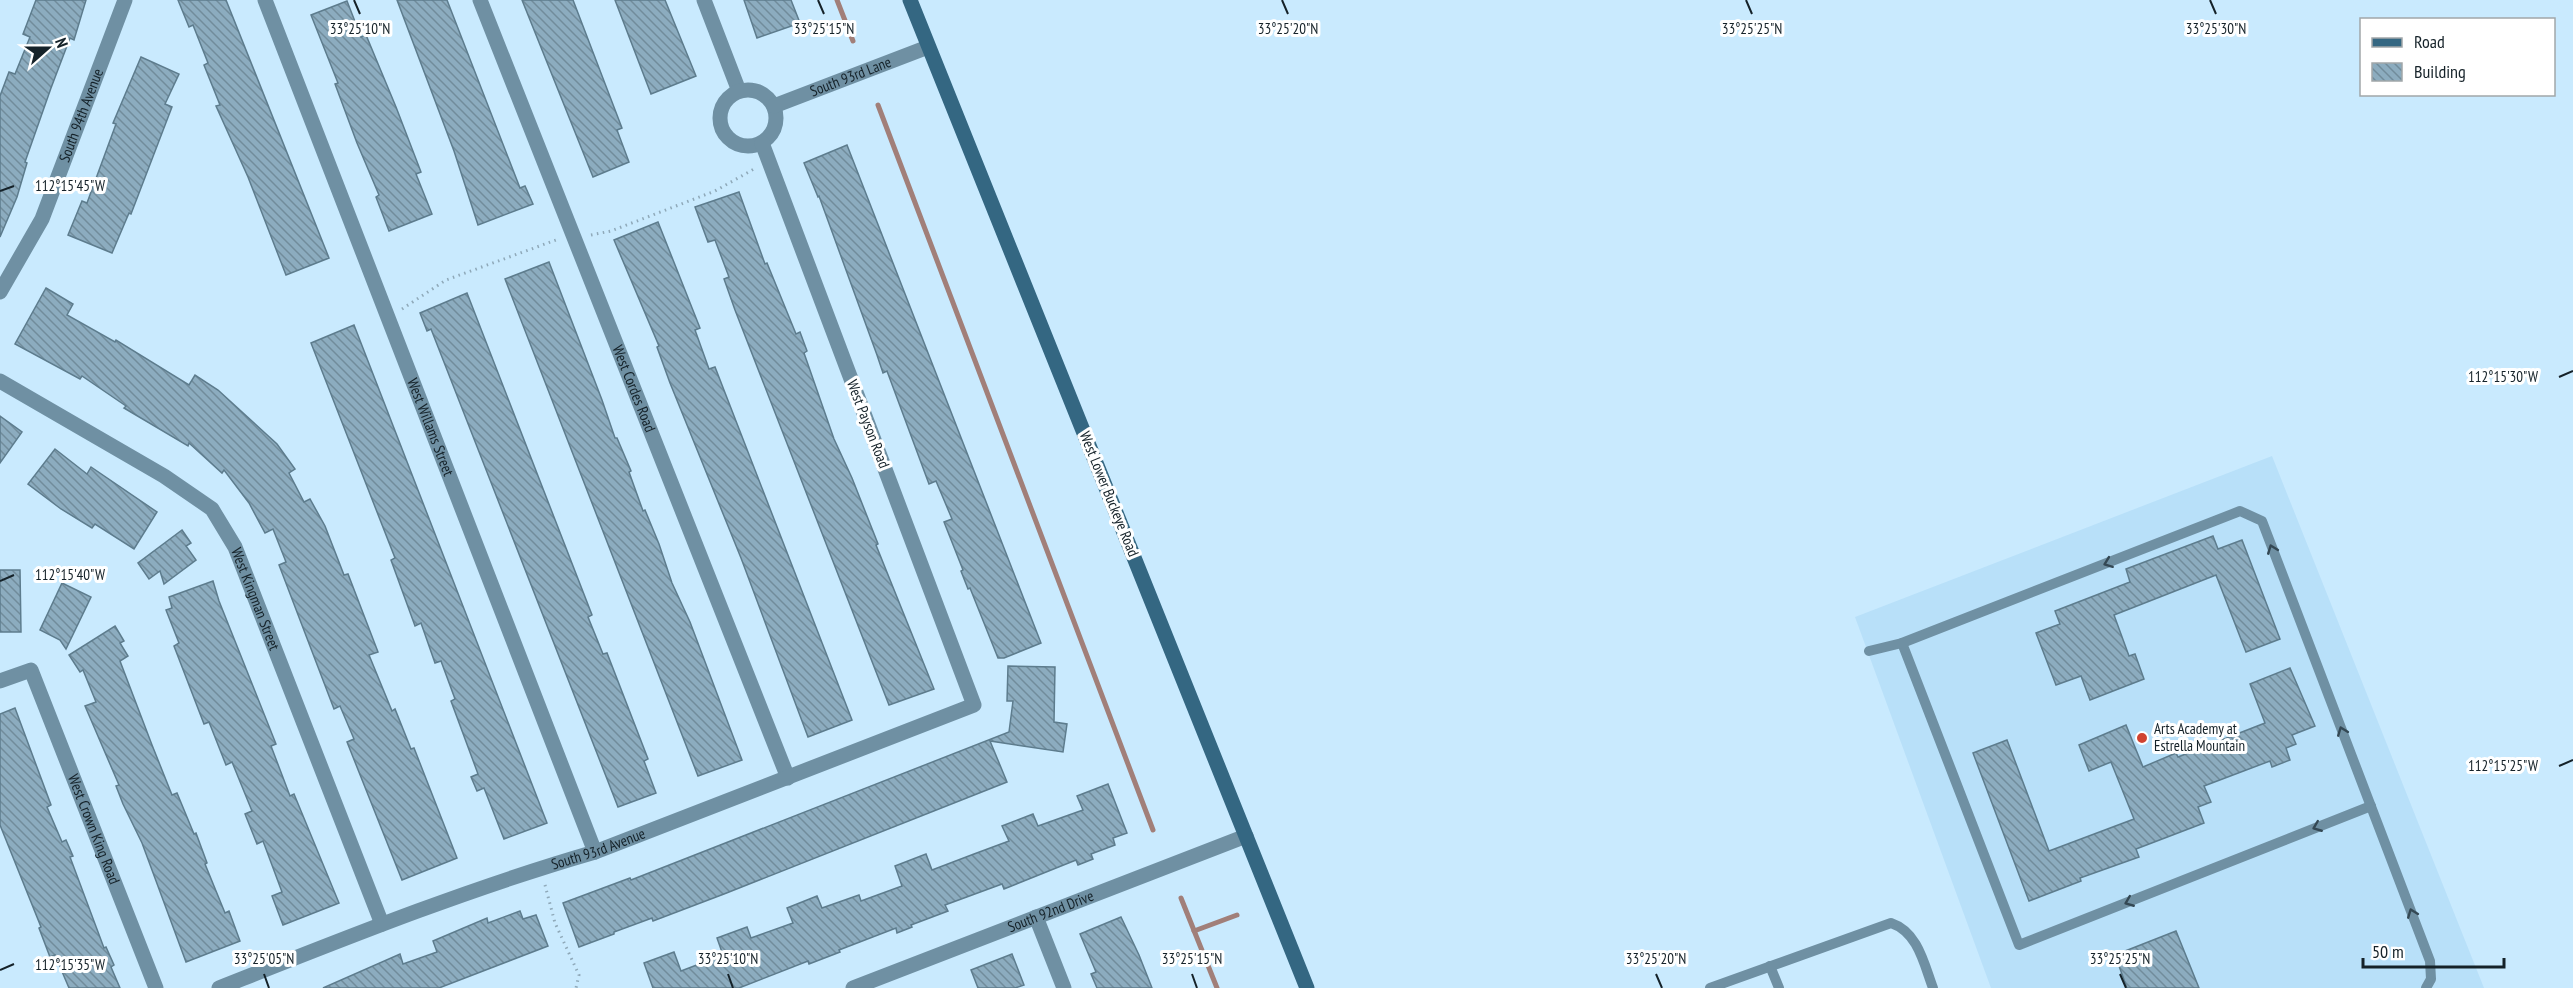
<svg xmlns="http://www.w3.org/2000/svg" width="2573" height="988" font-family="'PT Sans Narrow',sans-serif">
<defs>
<pattern id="building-back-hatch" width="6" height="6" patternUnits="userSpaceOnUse" patternTransform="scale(1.5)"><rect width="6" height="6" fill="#8cacbf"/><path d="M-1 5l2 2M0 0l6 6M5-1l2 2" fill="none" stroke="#718c9b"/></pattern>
</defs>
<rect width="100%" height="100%" fill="#c9eafe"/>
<!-- built -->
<polygon fill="#b8e0f9" points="2272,456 2484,988 1991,988 1855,617"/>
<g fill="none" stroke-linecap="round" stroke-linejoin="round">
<!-- stream -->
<g stroke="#a17f79" stroke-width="5">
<polyline points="837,0 853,41"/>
<polyline points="878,105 1153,830"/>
<polyline points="1181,898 1217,988"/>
<polyline points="1194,931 1237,915"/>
</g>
</g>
<!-- building -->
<g fill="url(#building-back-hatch)" stroke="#5d7c8d" stroke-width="1.5">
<polygon points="36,0 86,0 74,40 70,38 51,88 25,162 27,163 17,197 0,237 0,96 9,72 15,74 30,37 23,34"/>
<polygon points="178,0 226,0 329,258 286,275 248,177 216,106 220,105 204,65 208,63 193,25 189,27"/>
<polygon points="397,0 447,0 520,188 525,186 533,204 478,225 454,151"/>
<polygon points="522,0 573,0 622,128 617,130 629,162 593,177"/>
<polygon points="615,0 665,0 696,76 651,94"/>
<polygon points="744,0 791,0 800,23 757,38"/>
<polygon points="347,1 361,37 366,35 396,107 421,172 416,174 432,214 389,231 376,197 379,195 357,143 335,84 338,83 311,15"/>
<polygon points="141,57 179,74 165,104 172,107 131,214 129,213 112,253 68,235 82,201 87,203 116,124 113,123"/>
<polygon points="847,145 1041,643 1004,658 998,658 970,588 968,589 961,571 963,570 944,522 952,519 936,481 929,484 887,371 883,373 877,355 819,196 818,197 804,163"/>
<polygon points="739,192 765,264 767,263 796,334 800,332 807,351 804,353 834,439 852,478 878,544 876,545 934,689 889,705 735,310 724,279 729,277 715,240 708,242 695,207"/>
<polygon points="658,222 700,328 695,330 709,369 715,367 852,720 808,737 741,558 670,383 657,347 659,346 614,240"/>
<polygon points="549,262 602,400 615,438 617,438 631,471 629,472 643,511 645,510 659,544 672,583 690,622 742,760 698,776 505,279"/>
<polygon points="46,288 73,304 67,315 115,342 116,340 189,385 195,375 218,390 277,444 295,469 289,473 304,502 310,499 325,526 344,575 348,574 378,652 369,655 392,711 395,709 411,749 414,748 457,858 402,880 347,742 354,739 340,706 334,709 279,565 286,562 273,529 265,533 249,503 224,470 222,473 189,443 188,446 124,408 126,406 82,376 80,379 15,344"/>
<polygon points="467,293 592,615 588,617 603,654 607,653 648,759 644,761 656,793 618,807 431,329 427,331 420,313"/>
<polygon points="354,325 547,823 504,839 484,788 477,791 471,777 478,774 451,701 455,699 441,661 435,663 421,623 415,626 391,560 395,558 311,343"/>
<polygon points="0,416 22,432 0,463"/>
<polygon points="55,449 87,474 91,467 157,512 134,549 95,524 92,528 61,509 28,484"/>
<polygon points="182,530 191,543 186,546 196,560 164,584 160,571 149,579 138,563"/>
<polygon points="2213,536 2218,549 2242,540 2280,639 2246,652 2216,575 2114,615 2129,656 2135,654 2144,679 2090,700 2081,676 2056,685 2036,633 2060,624 2055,611 2130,582 2126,569"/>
<polygon points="0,570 20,570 21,632 0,632"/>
<polygon points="213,581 219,601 276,744 271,746 290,796 294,794 339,903 283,925 272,896 282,892 263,841 257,844 245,814 252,811 232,762 226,765 209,722 204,724 174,646 179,643 166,610 172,608 169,597"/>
<polygon points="62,583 91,597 66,649 60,640 40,630"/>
<polygon points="115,626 124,641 120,643 128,656 120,661 152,745 172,795 177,793 194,834 196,833 207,863 205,864 225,913 229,911 240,941 186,962 142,843 123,804 116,786 119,785 85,706 96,702 83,670 80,672 69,655"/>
<polygon points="1008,666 1055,667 1054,722 1067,724 1063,752 990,741 1007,782 724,894 653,921 652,918 614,932 614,934 579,947 563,903 630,878 631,880 1009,732 1013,701 1007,701"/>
<polygon points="2290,668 2315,726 2292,735 2296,744 2286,748 2290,760 2272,767 2270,761 2204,786 2211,802 2198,807 2204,823 2136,849 2139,857 2080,878 2081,881 2029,901 1973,753 2007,740 2049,851 2134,819 2111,762 2089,771 2079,745 2126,725 2143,767 2176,753 2178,757 2265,723 2250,684"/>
<polygon points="15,708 51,805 47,807 62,842 66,840 73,856 70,857 104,948 106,947 114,965 111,967 120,988 69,988 55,955 50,957 39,928 41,927 0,825 0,714"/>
<polygon points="1108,784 1127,833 1113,838 1115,845 1091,854 1093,859 1078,865 1076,860 1004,889 1002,884 945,905 948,911 911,925 912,927 897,933 896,928 839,950 840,952 809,964 808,961 739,988 653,988 644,963 674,952 681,971 723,955 717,938 747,927 751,938 793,923 787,908 817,896 822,908 859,895 861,901 902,886 895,866 926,854 932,870 974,854 1009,841 1002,826 1033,814 1038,826 1083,810 1077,796"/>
<polygon points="520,911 523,919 536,915 548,946 439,988 323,988 400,954 403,964 437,952 433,941 487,918 488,923"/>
<polygon points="1121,917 1139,955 1152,988 1097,988 1091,974 1096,972 1080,934"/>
<polygon points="2176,931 2199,988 2127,988 2115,955"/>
<polygon points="1012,954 1024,985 1015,988 978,988 971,970"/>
</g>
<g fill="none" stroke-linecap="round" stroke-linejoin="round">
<!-- path -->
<g stroke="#8fa9b9" stroke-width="3" stroke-dasharray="1.5 4.5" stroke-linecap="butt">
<polyline points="591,235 611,231 715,191 754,169"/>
<polyline points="402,309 446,280 556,240"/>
<polyline points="545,885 555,923 579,975 576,988"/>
</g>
<!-- lane -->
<g stroke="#6f90a3" stroke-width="10">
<polyline points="1902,643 2019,945 2371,806"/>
<polyline points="1869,651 1902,643 2240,511 2262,521 2430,961 2431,979 2426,988"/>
<polyline points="1770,966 1779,988"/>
<path d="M1710,988L1891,923C1918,932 1924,964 1933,988"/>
</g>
<!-- street -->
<g stroke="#6f90a3" stroke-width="15">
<path id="s1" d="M265,0L595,852"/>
<path id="s2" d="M480,0L788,778"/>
<polyline points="704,0 739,91"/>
<circle cx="748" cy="118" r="28"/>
<path id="s3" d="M774,106L928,47"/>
<path id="s4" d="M0,292L42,219L125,0"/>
<path id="s5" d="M0,381L164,476L212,509L235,547L382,924"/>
<path id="s6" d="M0,681L31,670L156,988"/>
<polyline points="1036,917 1064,988"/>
<path id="s7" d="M219,988C343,939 467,889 595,852L974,705L762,143"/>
<path id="s8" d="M853,988L1246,836"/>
</g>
<!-- secondary -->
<polyline stroke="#346782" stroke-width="15" points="910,0 1307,988"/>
</g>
<!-- one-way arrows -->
<defs><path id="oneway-chevron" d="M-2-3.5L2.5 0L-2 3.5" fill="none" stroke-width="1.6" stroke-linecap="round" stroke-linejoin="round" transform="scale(1.5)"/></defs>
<g stroke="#344854">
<use href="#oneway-chevron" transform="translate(2272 549) rotate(-111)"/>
<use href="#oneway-chevron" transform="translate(2108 563) rotate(159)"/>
<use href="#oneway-chevron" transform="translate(2342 731) rotate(-111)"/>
<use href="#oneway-chevron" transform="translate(2317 827) rotate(158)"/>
<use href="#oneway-chevron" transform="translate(2129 902) rotate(158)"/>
<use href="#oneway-chevron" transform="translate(2412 913) rotate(-111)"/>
</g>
<!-- ticks -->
<path fill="none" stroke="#152229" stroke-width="2" d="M354,0L360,14M818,0L824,14M1282,0L1288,14M1746,0L1752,14M2210,0L2216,14M0,191L14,186M2559,377L2573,371M0,581L14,575M2559,766L2573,760M0,970L14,964M264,974L269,988M728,974L733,988M1192,974L1197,988M1656,974L1662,988M2120,974L2126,988"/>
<!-- markers -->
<circle fill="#d04331" stroke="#fff" stroke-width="2" cx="2142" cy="738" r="6"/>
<g text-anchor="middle" stroke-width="6" stroke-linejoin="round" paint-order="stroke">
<!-- street labels -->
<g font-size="15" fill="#152229" stroke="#fff">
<text dy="5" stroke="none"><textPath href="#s3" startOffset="82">South 93rd Lane</textPath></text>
<text dy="5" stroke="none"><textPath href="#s4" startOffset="195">South 94th Avenue</textPath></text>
<text dy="5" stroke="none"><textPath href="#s2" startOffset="418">West Cordes Road</textPath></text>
<text transform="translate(868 424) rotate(69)" y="5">West Payson Road</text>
<text dy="5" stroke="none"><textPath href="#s1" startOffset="458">West Willams Street</textPath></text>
<text transform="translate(1109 494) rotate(68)" y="5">West Lower Buckeye Road</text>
<text dy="5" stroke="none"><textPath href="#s5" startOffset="348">West Kingman Street</textPath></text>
<text dy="5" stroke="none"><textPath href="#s6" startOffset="204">West Crown King Road</textPath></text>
<text dy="5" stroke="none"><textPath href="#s7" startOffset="404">South 93rd Avenue</textPath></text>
<text dy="5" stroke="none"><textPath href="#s8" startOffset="212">South 92nd Drive</textPath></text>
</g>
<!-- poi labels -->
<g font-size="15" fill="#152229" stroke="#fff" text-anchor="start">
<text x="2154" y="734">Arts Academy at<tspan x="2154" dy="17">Estrella Mountain</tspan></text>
</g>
</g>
<g font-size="15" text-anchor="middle" fill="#152229" stroke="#fff" stroke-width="6" stroke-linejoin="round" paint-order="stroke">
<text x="360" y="34">33°25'10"N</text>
<text x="824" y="34">33°25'15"N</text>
<text x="1288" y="34">33°25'20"N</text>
<text x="1752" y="34">33°25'25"N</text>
<text x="2216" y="34">33°25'30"N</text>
<text x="70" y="191">112°15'45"W</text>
<text x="2503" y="382">112°15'30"W</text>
<text x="70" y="580">112°15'40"W</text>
<text x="2503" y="771">112°15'25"W</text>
<text x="264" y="964">33°25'05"N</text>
<text x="728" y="964">33°25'10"N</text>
<text x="1192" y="964">33°25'15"N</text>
<text x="1656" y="964">33°25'20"N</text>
<text x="2120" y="964">33°25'25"N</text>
<text x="70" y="970">112°15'35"W</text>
</g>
<!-- legend -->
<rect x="2360" y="18" width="195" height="78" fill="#ffffff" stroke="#a1a7a9" stroke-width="1.5"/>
<rect x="2372" y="38" width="30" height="9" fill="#346782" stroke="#a1a7a9" stroke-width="1.5"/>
<text x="2414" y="48" font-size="18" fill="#152229">Road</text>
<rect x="2372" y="63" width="30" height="18" fill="url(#building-back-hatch)" stroke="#a1a7a9" stroke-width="1.5"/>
<text x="2414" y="78" font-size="18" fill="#152229">Building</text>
<!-- north arrow -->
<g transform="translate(48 48) rotate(69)" stroke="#ffffff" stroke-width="4.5" paint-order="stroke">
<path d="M0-4.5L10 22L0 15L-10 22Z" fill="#152229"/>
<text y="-9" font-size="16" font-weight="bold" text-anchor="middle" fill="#152229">N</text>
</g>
<!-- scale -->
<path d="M2363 958v9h141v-9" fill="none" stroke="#152229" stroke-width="3"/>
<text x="2372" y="958" font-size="18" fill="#152229" stroke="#ffffff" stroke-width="4.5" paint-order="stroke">50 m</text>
</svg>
